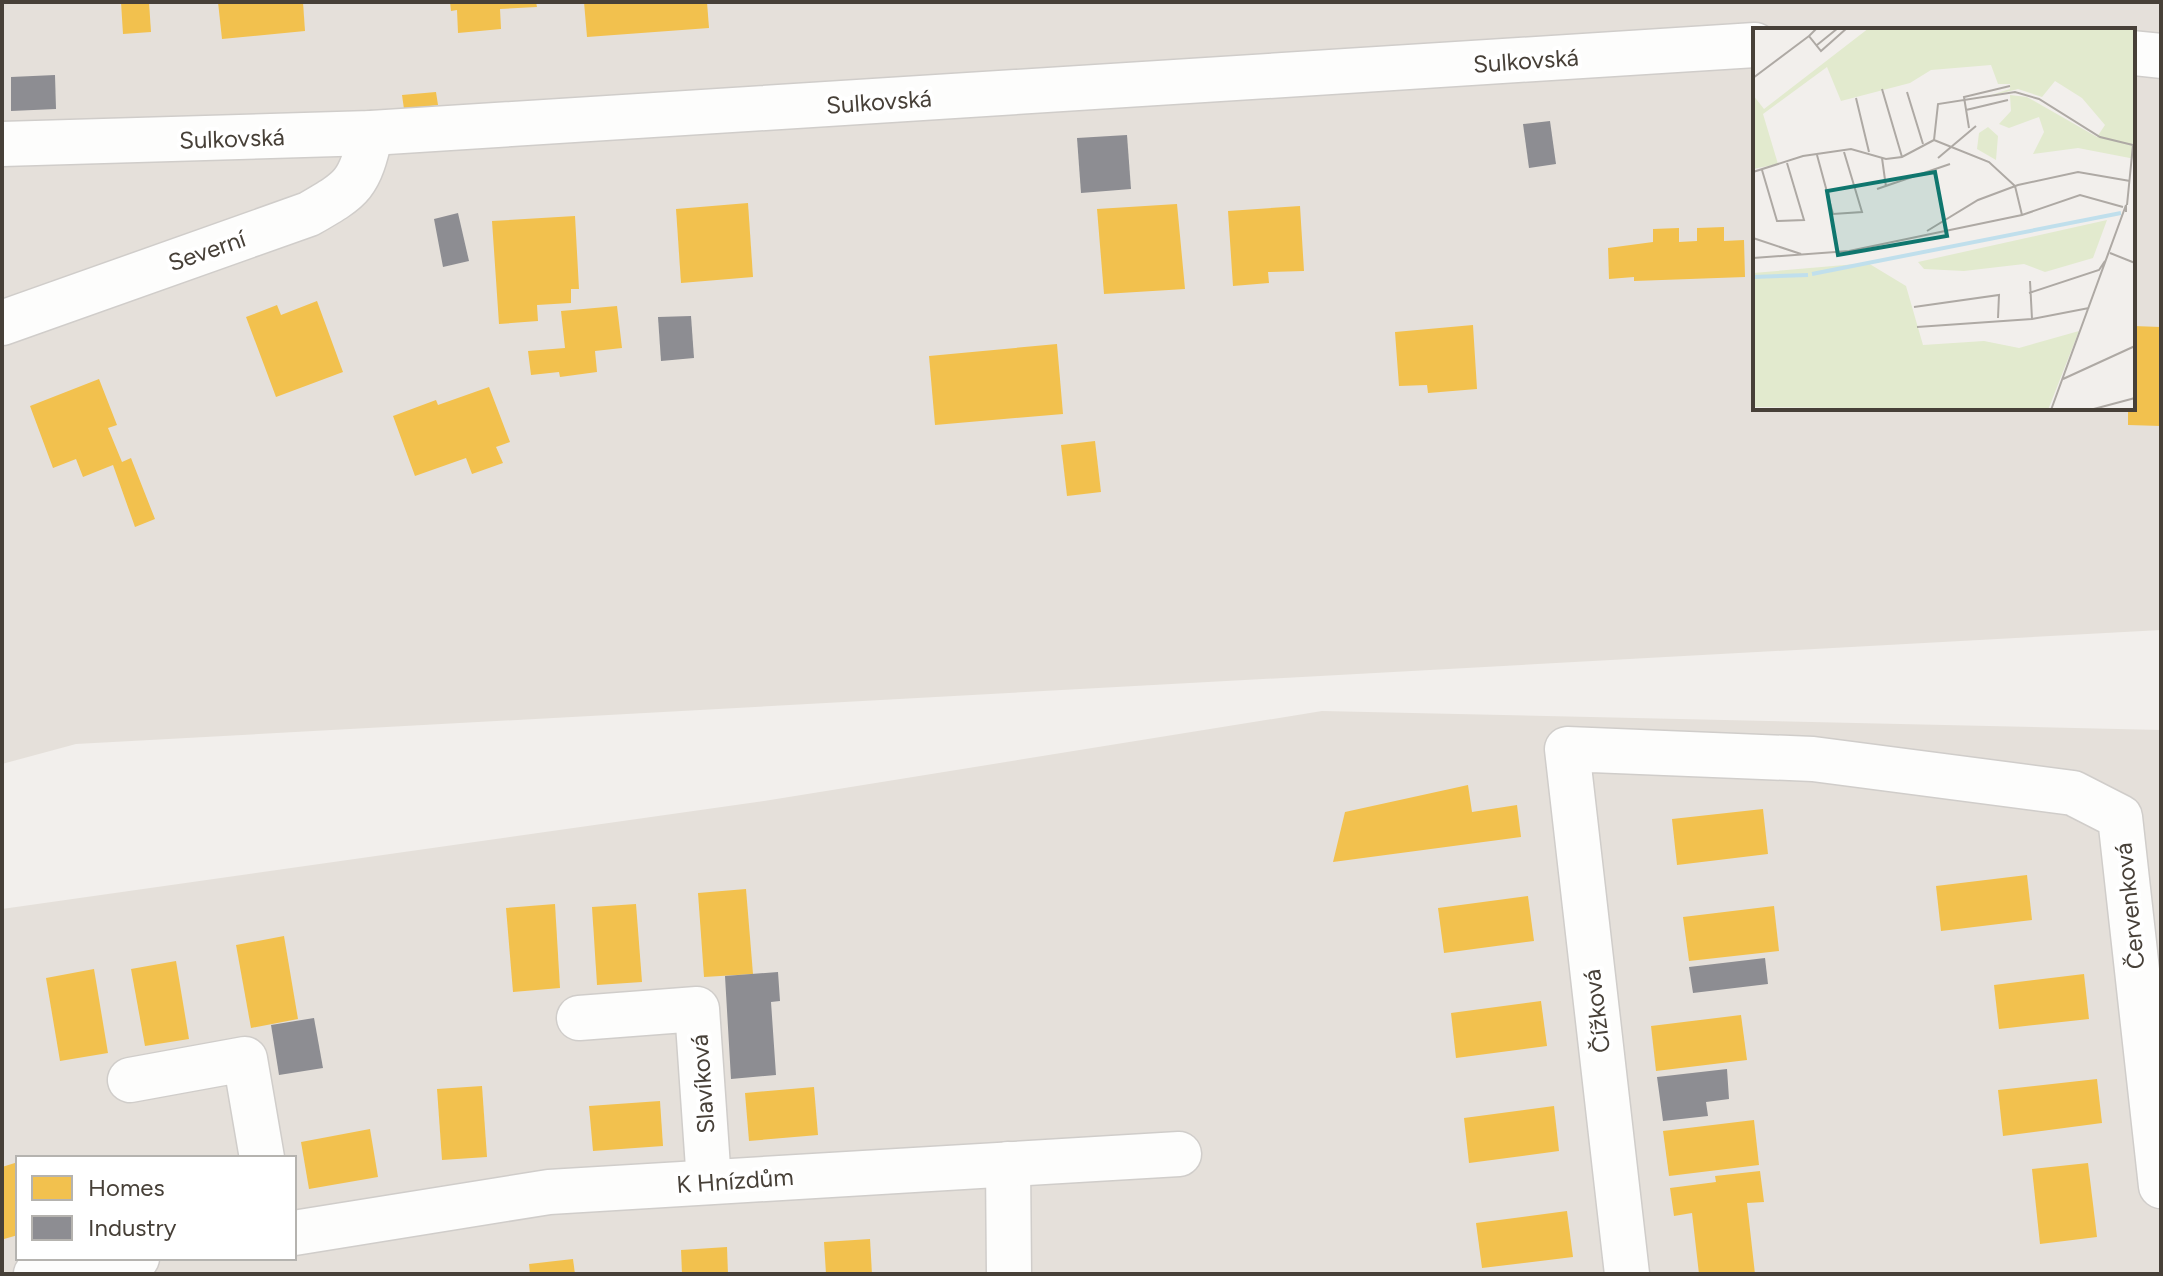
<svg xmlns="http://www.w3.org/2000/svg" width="2163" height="1276" font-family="Figtree,sans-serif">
<rect width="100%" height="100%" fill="#f2efec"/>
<!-- residential -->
<g fill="#e5e0da" fill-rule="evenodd">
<path d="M2,2H2161V630L76,744L2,764ZM1755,30H2133V408H1755Z"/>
<path d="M1322,711L2161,730V1274H2V909L764,801ZM18,1158H294V1258H18Z"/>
</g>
<!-- homes -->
<g fill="#f2c14e">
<polygon points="121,2 149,2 151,32 123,34"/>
<polygon points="218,2 303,2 305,31 222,39"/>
<polygon points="450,2 536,2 537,7 500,9 501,29 458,33 457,10 451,11"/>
<polygon points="584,2 707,2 709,28 587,37"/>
<polygon points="436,92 438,105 404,109 402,95"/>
<polygon points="748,203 753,277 681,283 676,209"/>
<polygon points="1177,204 1185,289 1104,294 1097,209"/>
<polygon points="1300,206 1304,271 1268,272 1269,283 1233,286 1228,211"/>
<polygon points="575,216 579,289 571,289 571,303 537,305 538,321 499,324 492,221"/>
<polygon points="1724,227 1724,241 1744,240 1745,277 1634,281 1634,277 1609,279 1608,248 1653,242 1653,229 1679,228 1679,242 1697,241 1697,228"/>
<polygon points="317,301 343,372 276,397 246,317 277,305 281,315"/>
<polygon points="617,306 622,348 595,351 597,372 560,377 559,372 531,375 528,351 565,348 561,311"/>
<polygon points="1473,325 1477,389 1428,393 1427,385 1399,386 1395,332"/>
<polygon points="2133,326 2161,327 2161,426 2128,425 2128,408 2133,408"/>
<polygon points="1057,344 1063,414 935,425 929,356"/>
<polygon points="99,379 117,425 108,428 122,462 131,458 155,519 135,527 113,465 83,477 76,459 53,468 30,406"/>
<polygon points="489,387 510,442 496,447 503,463 472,474 466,458 415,476 393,416 436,400 438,405"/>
<polygon points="1095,441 1101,492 1067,496 1061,445"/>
<polygon points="1468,785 1472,812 1517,805 1521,837 1333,862 1345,812"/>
<polygon points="1763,809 1768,854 1677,865 1672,819"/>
<polygon points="2027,875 2032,920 1941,931 1936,886"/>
<polygon points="746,889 753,974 704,977 698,893"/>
<polygon points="1528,896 1534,941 1444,953 1438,908"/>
<polygon points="555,904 560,988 513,992 506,908"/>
<polygon points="636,904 642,982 597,985 592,907"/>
<polygon points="1774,906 1779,951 1689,961 1683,917"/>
<polygon points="284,936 298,1019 251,1028 236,945"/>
<polygon points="176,961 189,1039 145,1046 131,969"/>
<polygon points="94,969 108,1053 60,1061 46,978"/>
<polygon points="2084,974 2089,1019 1999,1029 1994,985"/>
<polygon points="1541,1001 1547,1046 1456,1058 1451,1013"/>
<polygon points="1741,1015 1747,1060 1656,1071 1651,1026"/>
<polygon points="2097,1079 2102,1123 2003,1136 1998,1090"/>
<polygon points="482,1086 487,1157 442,1160 437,1089"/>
<polygon points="814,1087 818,1135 749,1141 745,1093"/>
<polygon points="660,1101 663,1146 593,1151 589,1106"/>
<polygon points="1554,1106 1559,1151 1469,1163 1464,1118"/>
<polygon points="1754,1120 1759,1165 1669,1176 1663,1131"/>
<polygon points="370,1129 378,1177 309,1189 301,1142"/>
<polygon points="18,1162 18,1235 4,1239 2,1167"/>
<polygon points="2088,1163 2097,1237 2040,1244 2032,1169"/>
<polygon points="1760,1171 1764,1202 1747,1203 1755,1274 1699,1274 1692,1213 1674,1216 1670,1188 1716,1182 1715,1176"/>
<polygon points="1567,1211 1573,1257 1482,1268 1476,1223"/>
<polygon points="870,1239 872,1274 826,1274 824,1242"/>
<polygon points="727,1247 728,1274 682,1274 681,1250"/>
<polygon points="573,1259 575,1274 530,1274 529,1264"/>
</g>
<!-- industry -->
<g fill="#8d8d92">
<polygon points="55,75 56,109 11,111 11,77"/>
<polygon points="1550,121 1556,164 1529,168 1523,124"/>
<polygon points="1127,135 1131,189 1081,193 1077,138"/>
<polygon points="458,213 469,261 443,267 434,219"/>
<polygon points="691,316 694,358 661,361 658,317"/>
<polygon points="1765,958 1768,984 1693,993 1689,967"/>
<polygon points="778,972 780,1001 771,1002 776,1075 731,1079 725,976"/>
<polygon points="314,1018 323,1068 279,1075 271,1025"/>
<polygon points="1727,1069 1729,1099 1706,1102 1708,1116 1663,1121 1657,1077"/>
</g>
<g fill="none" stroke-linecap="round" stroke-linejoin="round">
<defs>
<g id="street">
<polyline points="2133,53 2161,56"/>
<polyline points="2,144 371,133 1755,45"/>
<path d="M2,323L309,214C354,188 359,185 371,133"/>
<polyline points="579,1018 697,1009 709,1182"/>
<polyline points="130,1080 245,1059 262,1158"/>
<polyline points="1008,1164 1009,1274"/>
<polyline points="294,1233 549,1192 1179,1154"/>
<polyline points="36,1274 137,1258"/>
<polyline points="1627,1274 1567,749 1813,759 2073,793 2120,817 2161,1186"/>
</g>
</defs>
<!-- street casing -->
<use href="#street" stroke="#d0cdca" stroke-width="47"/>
<!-- street -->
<use href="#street" stroke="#fdfdfc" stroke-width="44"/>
</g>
<g text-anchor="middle" stroke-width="8" stroke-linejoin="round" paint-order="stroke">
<!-- street labels -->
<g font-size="24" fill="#474038" stroke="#fff">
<text transform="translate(1526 61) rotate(-4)" y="8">Sulkovská</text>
<text transform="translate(879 102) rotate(-4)" y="8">Sulkovská</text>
<text transform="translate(232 139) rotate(-2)" y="8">Sulkovská</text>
<text transform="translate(207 251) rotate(-19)" y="8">Severní</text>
<text transform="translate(2130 906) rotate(-96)" y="8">Červenková</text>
<text transform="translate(1597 1011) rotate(-97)" y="8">Čížková</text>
<text transform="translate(703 1084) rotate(-94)" y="8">Slavíková</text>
<text transform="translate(735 1181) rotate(-4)" y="8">K Hnízdům</text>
</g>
</g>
<!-- overview -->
<g transform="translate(1753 28)">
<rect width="382" height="382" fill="#f2efec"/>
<path d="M116,0H382V131L325,120L280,126L291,104L286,89L256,100L246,96L258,83L257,67L274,69L344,109L352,97L329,70L302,53L289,69L265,61L226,71L257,61V56H245L238,37L178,42L157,55L88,73L74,39L10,86L25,136L0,141V67L11,81ZM235,99L245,108L243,132L224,121L226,105ZM354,192L340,230L292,244L271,236L211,243L171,241L165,234ZM115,235L153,258L170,317L231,313L266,320L326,303L295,382L0,379V245Z" fill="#e2eace"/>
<path fill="none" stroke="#c0dfec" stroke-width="4" d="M59,246L368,185M0,249L55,247"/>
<path fill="none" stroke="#aea9a4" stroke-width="2" d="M64,0L56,8L68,23L94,0M64,17L85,0M0,50L56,8M129,61L149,129M154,64L170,116M103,70L116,124M213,82L255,72M216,100L211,69L257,58M181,112L236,134L262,158L269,187M64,127L80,186L109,184L91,124M129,130L133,159M185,130L223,98M9,142L24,193L51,192L34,135M0,144L50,128L98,121L133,131L149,129L181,112L185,76L262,64L286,71L347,109L380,117L374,177M124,161L197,136M174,203L225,172L265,157L325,144L377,153M0,210L48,226M357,225L382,235M0,230L96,223L269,187L327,167L370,179M277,253L279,291M276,265L346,242L352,233M161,279L246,267L245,290M164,299L279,291L336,280M310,351L382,318M298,382L373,177V184M337,382L382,370"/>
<path fill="#0f766e" fill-opacity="0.15" stroke="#0f766e" stroke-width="4" d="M182,144L194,208L85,227L74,163Z"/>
<rect width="382" height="382" fill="none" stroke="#474038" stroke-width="4"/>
</g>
<!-- border -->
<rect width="2163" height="1276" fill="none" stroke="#474038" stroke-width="8"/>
<!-- legend -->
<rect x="16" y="1156" width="280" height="104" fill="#ffffff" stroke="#b5b3af" stroke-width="2"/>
<rect x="32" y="1176" width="40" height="24" fill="#f2c14e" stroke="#b5b3af" stroke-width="2"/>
<text x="88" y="1196" font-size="24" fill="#474038">Homes</text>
<rect x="32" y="1216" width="40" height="24" fill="#8d8d92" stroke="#b5b3af" stroke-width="2"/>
<text x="88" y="1236" font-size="24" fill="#474038">Industry</text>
</svg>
